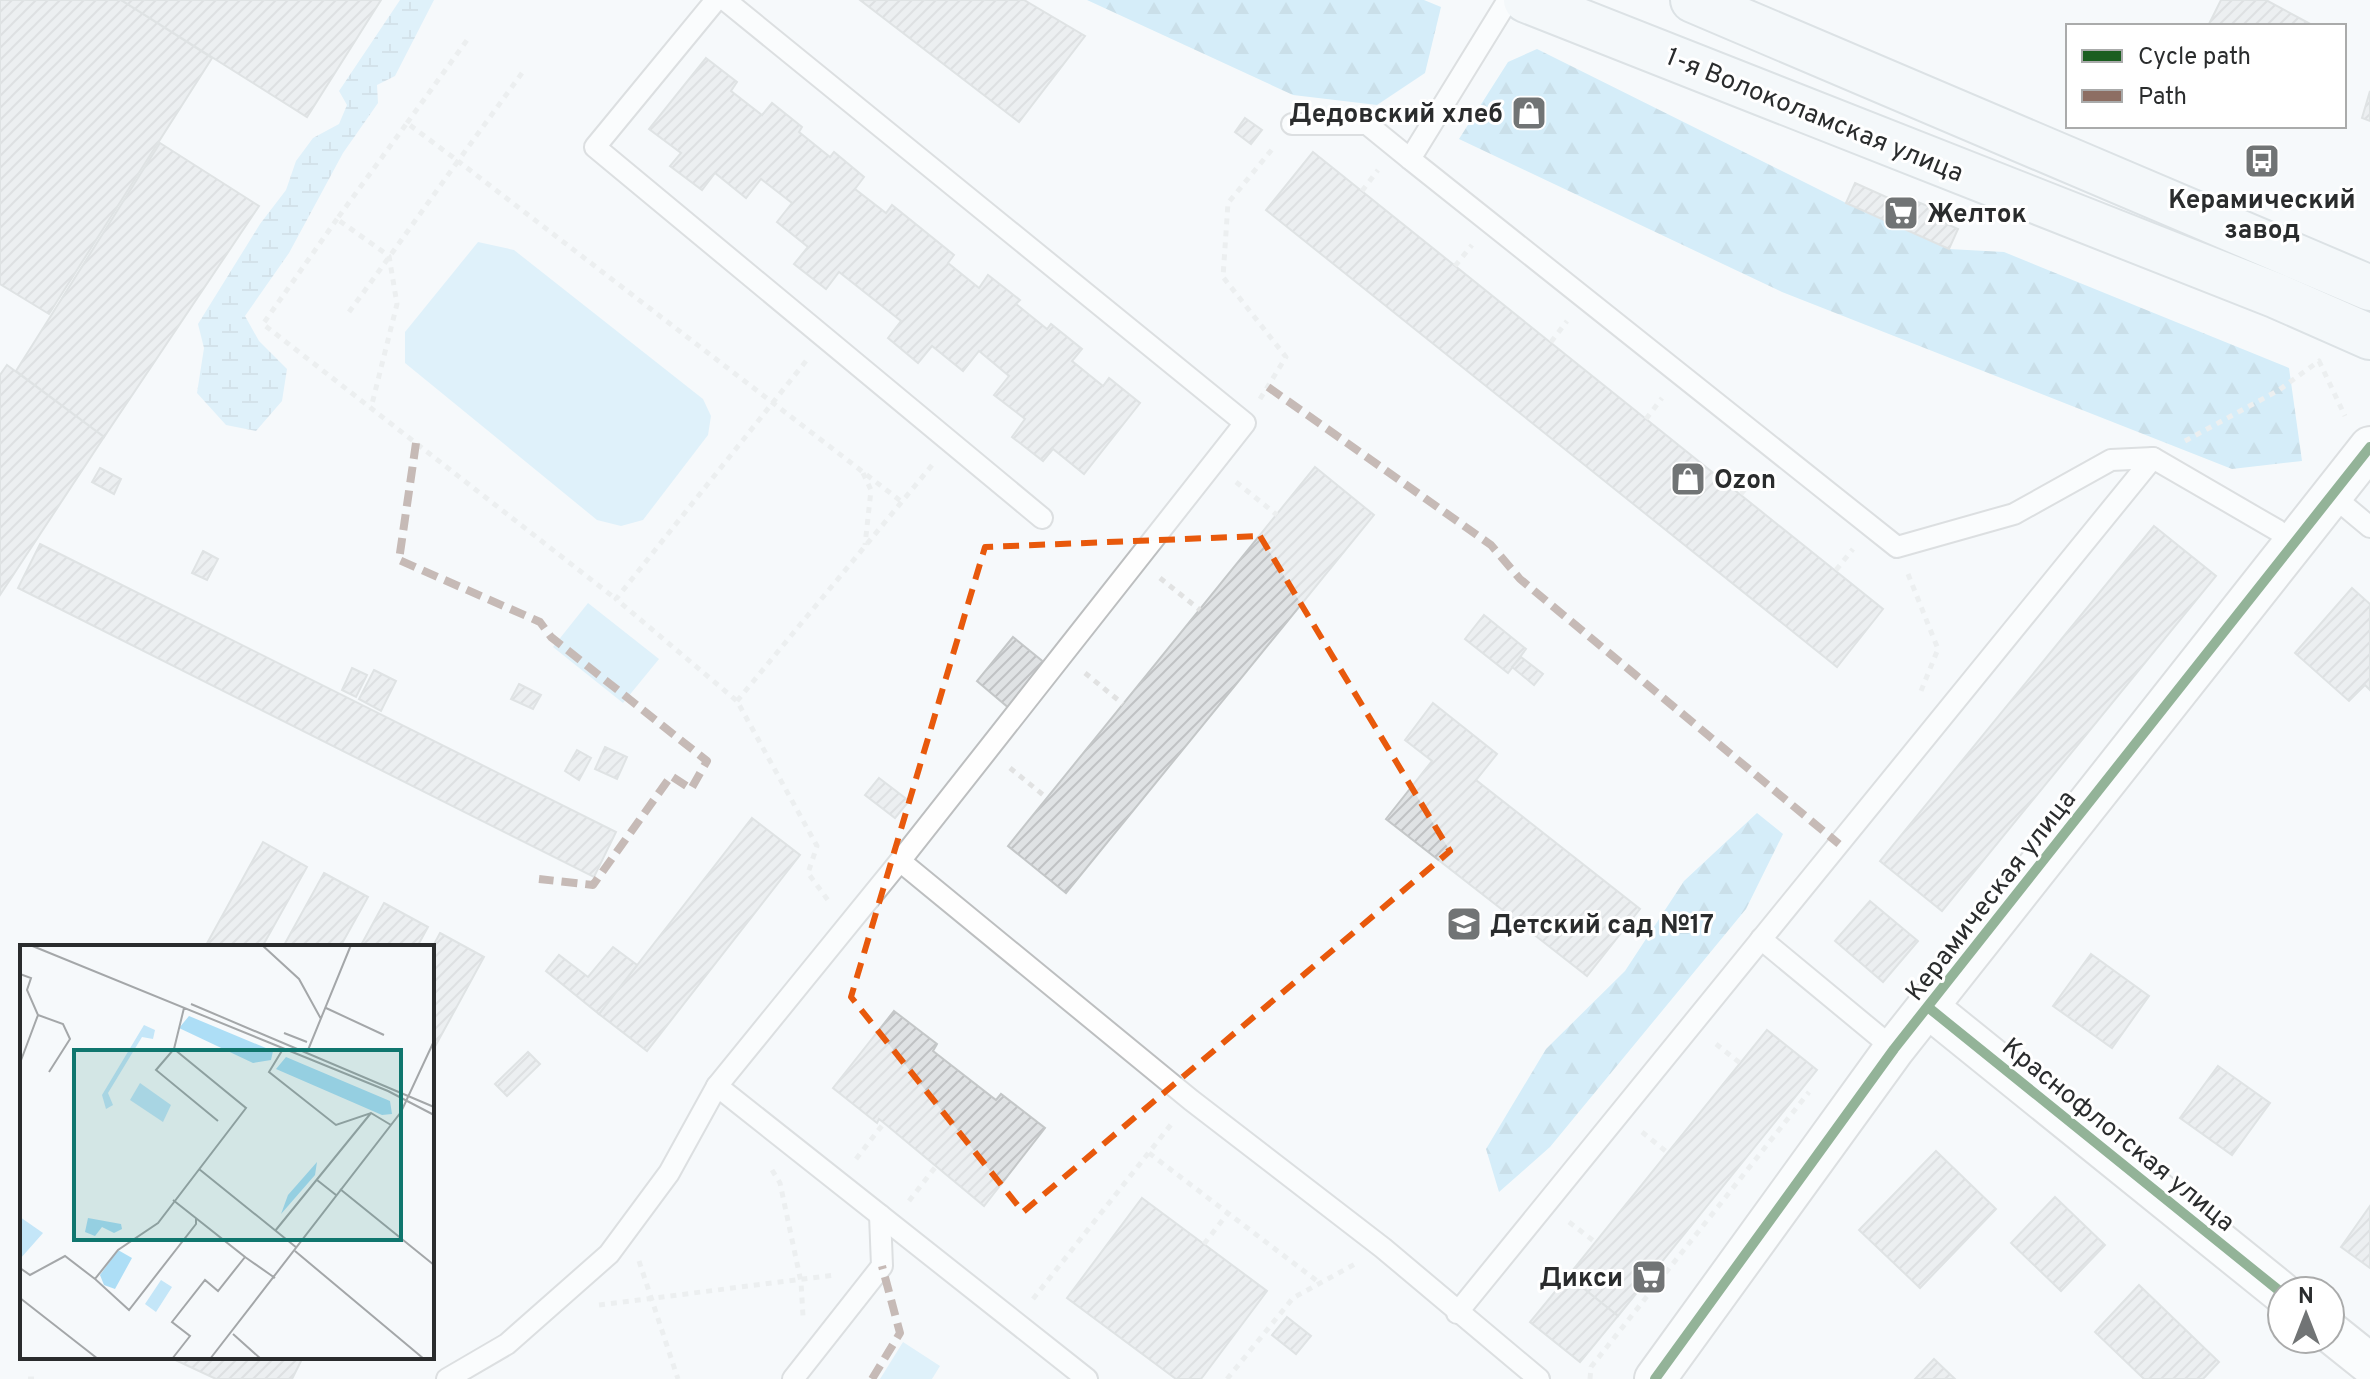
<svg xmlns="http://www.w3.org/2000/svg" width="2370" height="1379" font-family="Overpass,sans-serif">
<defs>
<pattern id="forest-firs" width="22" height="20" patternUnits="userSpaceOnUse" patternTransform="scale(2)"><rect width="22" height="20" fill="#addef6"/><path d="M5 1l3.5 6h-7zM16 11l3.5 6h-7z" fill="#95bfd3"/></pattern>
<pattern id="wetland-marsh" width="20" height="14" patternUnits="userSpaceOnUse" patternTransform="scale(2)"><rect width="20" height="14" fill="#c4e6f8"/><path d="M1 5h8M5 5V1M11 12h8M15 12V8" fill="none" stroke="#a9c5d5"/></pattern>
<pattern id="building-hatch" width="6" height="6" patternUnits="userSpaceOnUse" patternTransform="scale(2)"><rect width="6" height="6" fill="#dfe2e4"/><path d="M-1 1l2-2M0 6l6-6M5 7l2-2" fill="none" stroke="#c0c2c4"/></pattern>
</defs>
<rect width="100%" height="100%" fill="#f6f9fb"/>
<!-- green -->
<g fill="#c4e6f8">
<polygon points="478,242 514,250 703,399 711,416 708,435 643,520 621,526 597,520 405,363 405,332"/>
<polygon points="588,603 659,659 623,703 553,647"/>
<polygon points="903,1342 940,1366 932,1379 880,1379"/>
</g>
<!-- forest -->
<g fill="url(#forest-firs)">
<polygon points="1087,0 1424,0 1441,7 1425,73 1377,105 1293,95"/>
<polygon points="1537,49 1846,203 1949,249 2004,252 2289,368 2302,461 2232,469 1782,292 1459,139 1508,62"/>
<polygon points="1757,813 1783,834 1746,909 1550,1147 1499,1192 1486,1149 1546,1049 1625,971 1684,881"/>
</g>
<!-- wetland -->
<polygon fill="url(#wetland-marsh)" points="400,0 434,0 395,76 377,85 378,103 343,153 289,253 245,316 259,341 287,369 282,401 256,431 226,425 197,393 204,348 198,324 260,224 286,190 296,161 313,138 339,124 347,105 339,91"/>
<!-- building -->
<g fill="url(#building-hatch)" stroke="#c4c7c8" stroke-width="2">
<polygon points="0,0 121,0 212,58 49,314 0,284"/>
<polygon points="121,0 381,0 307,117"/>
<polygon points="860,0 1024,0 1085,36 1019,122"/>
<polygon points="2221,0 2266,0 2314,26 2208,26"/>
<polygon points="706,58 737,82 731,91 762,115 772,103 802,127 799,132 830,157 834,152 864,177 855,189 886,213 892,205 954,255 948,263 979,288 988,275 1020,300 1016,304 1047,329 1051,324 1082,349 1072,361 1103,386 1109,378 1140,403 1084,474 1053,449 1043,461 1012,437 1025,419 994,395 1009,376 979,351 963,371 932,346 918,363 888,338 901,321 839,272 826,289 794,264 808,247 777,222 792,203 761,179 746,198 715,173 702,190 670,166 681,153 649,129"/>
<polygon points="2370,91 2370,121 2362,118"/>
<polygon points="1245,118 1262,130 1251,144 1235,132"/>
<polygon points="160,143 259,206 104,437 16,371"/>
<polygon points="1313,152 1883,609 1837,667 1266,210"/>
<polygon points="1855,183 1915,210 1918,202 1935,209 1931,217 1958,229 1949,249 1846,203"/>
<polygon points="7,365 104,437 0,595 0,375"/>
<polygon points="1315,467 1374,515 1066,893 1008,846"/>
<polygon points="100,468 121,479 114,494 92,482"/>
<polygon points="2154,526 2216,576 1942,911 1880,861"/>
<polygon points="40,544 616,832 594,877 18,588"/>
<polygon points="203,551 218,559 207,580 192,573"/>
<polygon points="2352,588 2370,604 2370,690 2365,685 2349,701 2295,653"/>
<polygon points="1484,615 1526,649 1508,673 1465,639"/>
<polygon points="1013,637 1046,664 1010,709 977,681"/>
<polygon points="1521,657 1543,674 1534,685 1512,667"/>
<polygon points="352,668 367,675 356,697 342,690"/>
<polygon points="374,670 396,681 381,711 359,699"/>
<polygon points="519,684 541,695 533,709 511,699"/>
<polygon points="1433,703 1497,754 1476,780 1640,909 1587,976 1386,819 1432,761 1405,740"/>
<polygon points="605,747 627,757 617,779 595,769"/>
<polygon points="577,750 591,758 579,780 565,771"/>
<polygon points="879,778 909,801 895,818 865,795"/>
<polygon points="752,818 800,855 647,1051 599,1014"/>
<polygon points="263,842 307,867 262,947 205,947"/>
<polygon points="324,873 368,897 340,947 283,947"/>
<polygon points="1870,901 1918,941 1883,982 1835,941"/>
<polygon points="384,903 428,927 417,947 360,947"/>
<polygon points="440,933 484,957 432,1052 432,948"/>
<polygon points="613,947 637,965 599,1014 546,971 559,955 588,977"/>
<polygon points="2091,954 2149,996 2112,1048 2053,1006"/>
<polygon points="894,1011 937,1044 933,1051 996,1100 1001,1094 1045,1128 984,1206 884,1123 879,1119 877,1123 833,1088"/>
<polygon points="1767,1030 1817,1070 1618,1316 1568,1276"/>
<polygon points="528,1052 540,1064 507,1096 495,1084"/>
<polygon points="2218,1066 2270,1103 2232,1155 2180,1118"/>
<polygon points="1936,1151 1996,1209 1920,1288 1859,1230"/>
<polygon points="2055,1197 2105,1245 2061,1291 2011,1243"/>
<polygon points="1142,1198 1267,1291 1201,1379 1176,1379 1067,1298"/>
<polygon points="2370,1206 2370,1268 2341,1247"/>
<polygon points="1568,1276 1618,1316 1580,1362 1530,1322"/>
<polygon points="2139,1285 2219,1362 2203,1379 2144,1379 2095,1332"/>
<polygon points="1287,1317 1311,1336 1296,1354 1272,1335"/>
<polygon points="169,1357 303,1357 292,1379 216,1379"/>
<polygon points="1934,1359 1955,1379 1915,1379"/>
</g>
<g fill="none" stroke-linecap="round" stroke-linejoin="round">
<defs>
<g id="lane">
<polyline points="716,0 595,147 1042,518"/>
<polyline points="1508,0 1410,159 1897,547 2014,514 2111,460 2153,458 2277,530 2295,546"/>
<polyline points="1292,124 1367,124 1410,159"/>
<polyline points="2334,497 2370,527"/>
<polyline points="900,861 1191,1100 1383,1248 1539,1379"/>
<polyline points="1761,939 1894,1049"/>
<polyline points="717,1086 1087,1379"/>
<polyline points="1457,1313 2153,458"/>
<polyline points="447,1379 507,1344 609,1254 669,1173 717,1086 900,861 1245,423 725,0"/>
<polyline points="793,1379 882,1266 880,1215"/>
</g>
<g id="street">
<polyline points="1929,1008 2282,1293"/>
<polyline points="2330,1332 2370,1364"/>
<polyline points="1655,1379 1894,1049 2370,447"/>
</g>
<g id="primary">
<polyline points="1526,0 2277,296 2370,337"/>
<polyline points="1693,0 2370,288"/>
</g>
</defs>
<!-- lane casing -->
<use href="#lane" stroke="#bdbfc0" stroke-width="24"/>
<!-- street casing -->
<use href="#street" stroke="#bdbfc0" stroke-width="44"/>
<!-- primary casing -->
<use href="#primary" stroke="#bcc5ca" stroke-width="48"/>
<!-- path -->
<g stroke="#e1e2e2" stroke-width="5" stroke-dasharray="6 6" stroke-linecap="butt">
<polyline points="522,73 458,161 902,502"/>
<polyline points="407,123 470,36"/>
<polyline points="1362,191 1378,170"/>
<polyline points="337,219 263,324 616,599"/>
<polyline points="1455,266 1472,245"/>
<path d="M349,312C386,262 422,211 458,161L407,123L337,219L389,256L397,304L371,408"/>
<polyline points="1551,342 1567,321"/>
<polyline points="806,361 616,599 737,701 817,846 808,873 830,903"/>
<polyline points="1260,399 1286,357 1223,277 1228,203 1274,147"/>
<polyline points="1646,419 1662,398"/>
<polyline points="2185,441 2279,390 2319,361 2345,416"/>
<polyline points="863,473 871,490 865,545"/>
<polyline points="1236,482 1277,515"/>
<polyline points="1741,494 1758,473"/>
<polyline points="1836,570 1853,549"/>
<polyline points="1908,574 1938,649 1921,691"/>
<polyline points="1160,578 1200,610"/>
<polyline points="1085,673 1123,704"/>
<polyline points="737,701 933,464"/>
<polyline points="1010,768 1047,798"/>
<polyline points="1716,1044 1740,1063"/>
<polyline points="1642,1132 1668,1153"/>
<polyline points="1149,1153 1321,1284"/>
<polyline points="856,1159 884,1123"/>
<polyline points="772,1170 780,1183 801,1282 803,1316"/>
<polyline points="909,1201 937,1165"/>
<polyline points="1569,1222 1595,1242"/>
<polyline points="1204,1244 1228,1213"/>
<polyline points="639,1261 678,1379"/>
<polyline points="1033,1299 1173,1122"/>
<polyline points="599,1305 835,1275"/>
<polyline points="28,1379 36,1379"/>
<polyline points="1227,1379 1293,1298 1355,1264"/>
<polyline points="1590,1379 1591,1367 1809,1092"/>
</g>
<!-- lane -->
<use href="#lane" stroke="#fefefe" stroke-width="20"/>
<!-- street -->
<use href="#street" stroke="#fefefe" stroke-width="40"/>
<!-- primary -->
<use href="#primary" stroke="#f1f6f8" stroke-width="44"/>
<!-- quiet -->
<g stroke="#8d6e63" stroke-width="8" stroke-dasharray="16 8" stroke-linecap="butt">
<polyline points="1268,387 1491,545 1520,579 1839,844"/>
<polyline points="416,443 399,560 540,622 551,637 707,761 691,789 671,776 593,885 539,879"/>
<polyline points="872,1379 900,1333 882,1266"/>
</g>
<defs>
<g id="cycleway">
<polyline points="1929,1008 2282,1293"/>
<polyline points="1655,1379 1894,1049 2370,447"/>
</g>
</defs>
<!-- cycleway casing -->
<use href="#cycleway" stroke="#fff" stroke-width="15"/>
<!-- cycleway -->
<use href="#cycleway" stroke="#1b5e20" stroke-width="10"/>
</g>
<!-- marked area -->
<path d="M0 0H2370V1379H0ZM1260,536L1450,851L1023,1212L851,997L985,547Z" fill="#f6f9fb" fill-opacity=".55" fill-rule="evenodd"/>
<path fill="none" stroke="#e8590c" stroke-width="6" stroke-dasharray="16 10" stroke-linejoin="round" d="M1260,536L1450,851L1023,1212L851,997L985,547Z"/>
<!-- icons -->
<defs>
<symbol id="shop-square" viewBox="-11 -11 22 22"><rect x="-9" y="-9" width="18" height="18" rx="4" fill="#717475" stroke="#fff"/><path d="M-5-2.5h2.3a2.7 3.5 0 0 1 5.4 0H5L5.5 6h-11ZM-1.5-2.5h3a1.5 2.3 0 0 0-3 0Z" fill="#fff"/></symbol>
<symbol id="bus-square" viewBox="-11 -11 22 22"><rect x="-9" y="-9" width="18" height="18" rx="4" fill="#717475" stroke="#fff"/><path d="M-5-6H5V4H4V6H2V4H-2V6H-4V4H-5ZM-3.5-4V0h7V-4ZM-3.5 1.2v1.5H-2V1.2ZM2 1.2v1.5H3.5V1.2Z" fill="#fff"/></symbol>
<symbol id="supermarket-square" viewBox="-11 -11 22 22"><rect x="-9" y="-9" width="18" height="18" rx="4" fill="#717475" stroke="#fff"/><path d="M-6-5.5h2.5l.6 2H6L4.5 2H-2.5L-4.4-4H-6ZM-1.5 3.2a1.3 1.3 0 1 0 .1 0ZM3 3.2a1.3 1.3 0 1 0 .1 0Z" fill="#fff"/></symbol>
<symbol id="school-square" viewBox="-11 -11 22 22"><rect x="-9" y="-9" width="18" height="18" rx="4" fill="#717475" stroke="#fff"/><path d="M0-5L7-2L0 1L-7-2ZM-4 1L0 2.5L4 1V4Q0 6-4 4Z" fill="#fff"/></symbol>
</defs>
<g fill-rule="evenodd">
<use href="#shop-square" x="1509" y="93" width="40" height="40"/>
<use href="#bus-square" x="2242" y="141" width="40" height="40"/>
<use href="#supermarket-square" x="1881" y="193" width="40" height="40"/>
<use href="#shop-square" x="1668" y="459" width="40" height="40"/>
<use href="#school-square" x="1444" y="904" width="40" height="40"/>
<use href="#supermarket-square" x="1629" y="1257" width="40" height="40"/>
</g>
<g text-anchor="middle" stroke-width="6" stroke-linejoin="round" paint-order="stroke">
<!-- poi labels -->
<g font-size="26" font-weight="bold" fill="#2a2c2d" stroke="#fff" text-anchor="start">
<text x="1503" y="122" text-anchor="end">Дедовский хлеб</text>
<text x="2262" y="208" text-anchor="middle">Керамический<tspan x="2262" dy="30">завод</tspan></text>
<text x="1927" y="222">Желток</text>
<text x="1714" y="488">Ozon</text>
<text x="1490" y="933">Детский сад №17</text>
<text x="1623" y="1286" text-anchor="end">Дикси</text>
</g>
<!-- street labels -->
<g font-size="26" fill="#2a2c2d" stroke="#fff">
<text transform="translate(1815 114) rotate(22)" y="9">1-я Волоколамская улица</text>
<text transform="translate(1990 895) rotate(-52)" y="9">Керамическая улица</text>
<text transform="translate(2119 1134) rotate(39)" y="9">Краснофлотская улица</text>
</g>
</g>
<!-- overview -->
<g transform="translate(20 945)">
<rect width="414" height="414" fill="#f6f9fb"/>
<path d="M120,138L151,160L143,177L110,155ZM0,272L23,288L0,314ZM141,335L152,342L136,367L125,359Z" fill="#c4e6f8"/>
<path d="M169,71L253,106L251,115L233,118L159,83ZM266,112L370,156L372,169L362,170L256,124ZM297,217L295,230L261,269L268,250ZM68,273L101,279L102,284L94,288L82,282L75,291L65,287ZM98,305L112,313L95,344L84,340L80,330Z" fill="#addef6"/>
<path d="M124,80L135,85L133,94L122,92L88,148L93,160L86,164L82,150Z" fill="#c4e6f8"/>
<path fill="none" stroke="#a4a7a9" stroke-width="2" d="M10,0L368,146L414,170M242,0L279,34L301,74M0,29L11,33L7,45L18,70L0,118M171,59L414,162M164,63L154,104L136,125L198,176M306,63L364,90M18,70L43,79L50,94L29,127M264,88L287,97M154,104L226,163L138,278L98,305L75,334L109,365L176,279V273M263,104L249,127L316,180L351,168L371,180M288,105L331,0M179,224L277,303M297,235L316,250M320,244L414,320M255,286L351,168M275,306L404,414M225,312L255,333M0,323L10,330L45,311L75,334M0,353L78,414M213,389L241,414M152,414L170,391L152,377L185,335L198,346L225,312L153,255M190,414L381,167L414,96"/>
<path fill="#0f766e" fill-opacity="0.15" stroke="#0f766e" stroke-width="4" d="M54,105H381V295H54Z"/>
<rect width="414" height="414" fill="none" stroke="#2a2c2d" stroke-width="4"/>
</g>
<!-- legend -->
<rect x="2066" y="24" width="280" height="104" fill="#ffffff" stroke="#aaabab" stroke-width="2"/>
<rect x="2082" y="50" width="40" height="12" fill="#1b5e20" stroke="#aaabab" stroke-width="2"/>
<text x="2138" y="64" font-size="24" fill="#2a2c2d">Cycle path</text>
<rect x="2082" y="90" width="40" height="12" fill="#8d6e63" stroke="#aaabab" stroke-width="2"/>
<text x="2138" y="104" font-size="24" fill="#2a2c2d">Path</text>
<!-- north arrow -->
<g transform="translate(2306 1315)"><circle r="38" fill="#ffffff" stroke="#aaabab" stroke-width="2"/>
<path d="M0-6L14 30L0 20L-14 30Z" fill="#717475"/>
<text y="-12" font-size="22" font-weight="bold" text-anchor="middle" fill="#2a2c2d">N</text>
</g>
</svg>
